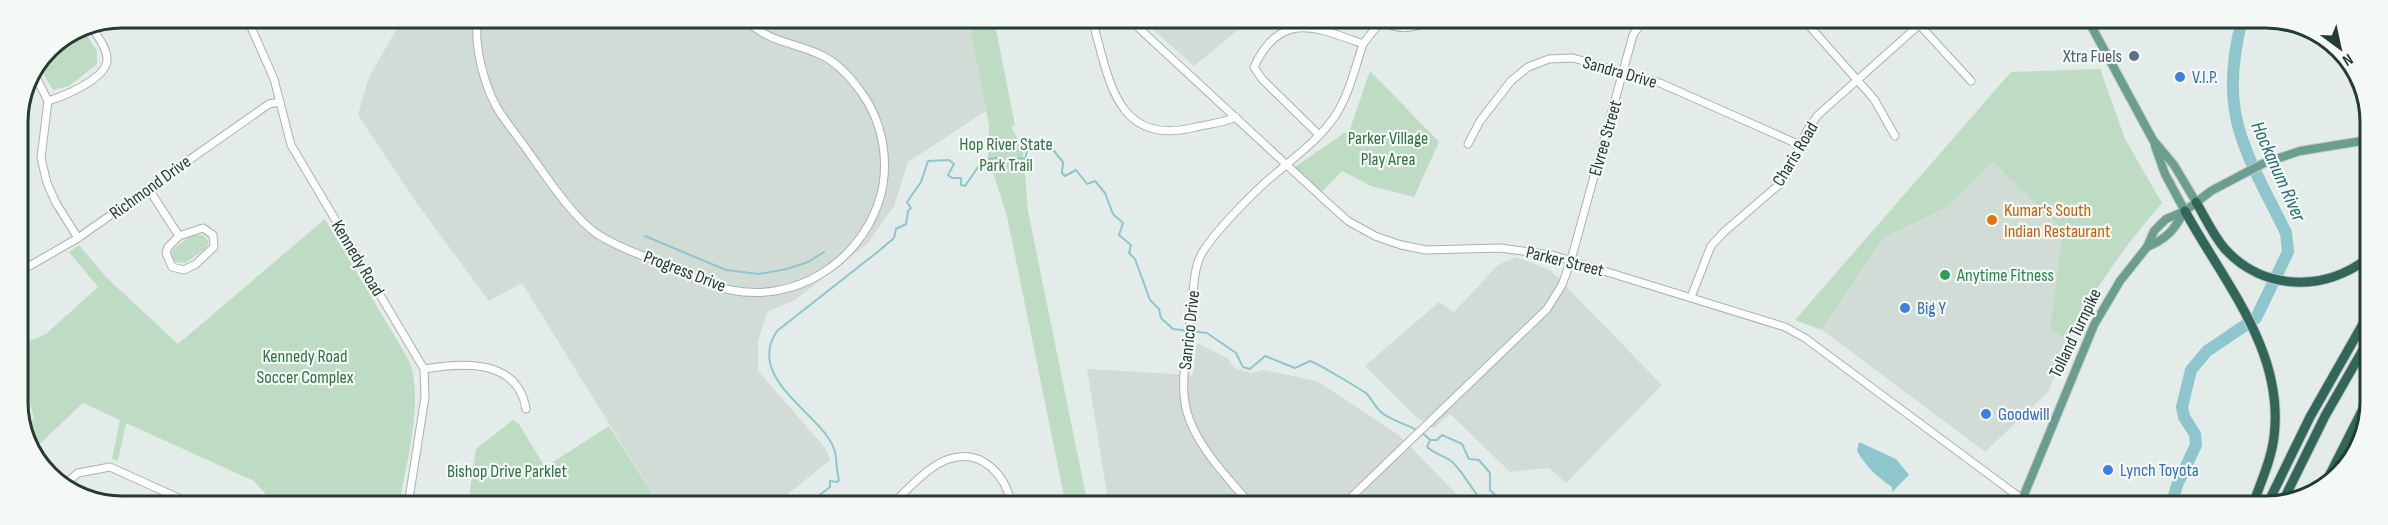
<svg xmlns="http://www.w3.org/2000/svg" width="2388" height="525" font-family="'Sofia Sans Condensed',sans-serif">
<rect width="100%" height="100%" fill="#e3ece8"/>
<!-- built -->
<g fill="#d2dcd7">
<polygon points="403,18 968,19 986,111 908,162 894,206 867,244 795,300 767,312 758,341 758,371 826,449 830,460 773,506 660,506 522,283 489,301 418,205 358,115 369,77"/>
<polygon points="1141,19 1251,19 1194,66"/>
<polygon points="1993,162 2063,230 2050,329 2069,341 2048,392 1985,452 1822,330 1883,238 1944,209"/>
<polygon points="1516,257 1550,270 1662,385 1566,483 1549,468 1510,472 1450,414 1434,428 1416,417 1365,366 1439,302 1454,312 1498,265"/>
<polygon points="1197,343 1227,358 1235,368 1251,373 1263,370 1317,381 1400,436 1468,506 1109,506 1087,369 1193,375"/>
</g>
<!-- green -->
<g fill="#bedbc4">
<polygon points="968,19 994,19 1015,126 1011,126 1023,150 1028,211 1088,506 1066,506 1007,216 988,157 989,125"/>
<polygon points="81,27 97,51 97,64 69,86 53,90 40,68 49,48"/>
<path d="M2100,69L2125,139L2162,203C2125,246 2093,289 2069,341L2050,329L2063,230L1993,162L1944,209L1883,238L1822,330L1795,320L2011,72Z"/>
<polygon points="1370,71 1439,142 1414,197 1371,186 1342,171 1322,192 1295,167 1350,129"/>
<path d="M325,219L407,357C426,392 406,465 399,505H275L254,481L126,423L118,461L112,459L120,420L83,403L34,449L24,430L34,418L31,407L23,402L20,403V345L46,334L98,287L69,252L79,245L107,278L178,344Z"/>
<polygon points="193,234 204,236 208,241 207,248 185,263 175,262 171,256 172,250"/>
<polygon points="513,420 519,424 545,467 609,426 660,506 468,505 476,449"/>
</g>
<!-- water -->
<path fill="#8fc6cd" d="M1859,442L1896,459L1909,475L1892,492V487C1874,474 1869,470 1857,451Z"/>
<g fill="none" stroke-linecap="round" stroke-linejoin="round">
<!-- stream -->
<g stroke="#8fc6cd" stroke-width="2">
<path d="M1018,158L1025,159L1027,151L1034,145H1049L1063,162L1062,173L1065,176L1076,170L1087,184L1095,181L1105,193L1113,214L1123,223L1119,235L1131,245L1129,253L1135,259L1150,300L1159,309L1161,318L1173,329L1207,333L1236,353L1243,367L1250,369L1265,356L1295,368L1310,361C1317,363 1362,390 1367,394C1373,401 1377,411 1385,415C1399,424 1420,428 1430,440H1437L1442,435L1462,444L1469,459L1479,460L1490,473V490L1506,506"/>
<polyline points="645,236 726,270 759,274 787,269 808,262 824,252"/>
<path d="M1430,440L1427,447C1435,454 1444,456 1451,461C1463,470 1473,494 1487,506"/>
<path d="M800,506L805,498L817,497L830,487V481L837,482L839,480C834,462 840,453 827,436C807,407 748,374 777,331L880,250L894,238L896,229L906,224L908,211L911,208L907,202L921,182L928,161L949,160L954,164L948,175L952,178H961V185L965,186L983,160L997,158"/>
</g>
<!-- river -->
<path stroke="#8fc6cd" stroke-width="12" d="M2171,507L2177,485L2196,445L2195,434L2184,417L2182,407L2191,370L2207,351L2256,318L2288,252L2286,233C2246,151 2217,115 2242,20"/>
<defs>
<g id="minor">
<polyline points="247,18 274,79 291,145 424,369 425,397 408,505"/>
<path d="M478,18C473,43 484,84 496,106C503,119 514,131 522,143C543,171 569,214 597,234C617,247 641,255 663,264C685,273 707,285 731,290C794,303 857,264 878,204C891,167 884,123 861,92C851,78 836,62 821,55C791,41 772,44 744,19"/>
<path d="M1092,19C1109,78 1115,148 1196,127C1210,124 1223,123 1236,117"/>
<polyline points="1129,19 1329,204 1348,221 1375,236 1401,245 1426,250 1500,248 1552,255 1785,327 1805,338 2022,499"/>
<path d="M1380,19C1398,32 1415,29 1434,19"/>
<polyline points="1804,20 1874,99 1895,136"/>
<polyline points="1915,20 1971,81"/>
<polyline points="1363,44 1381,21"/>
<polyline points="36,77 48,101 41,158 47,183 56,203 78,238"/>
<path d="M48,101C64,96 109,78 107,58C106,46 96,34 89,24"/>
<polyline points="1468,144 1480,121 1511,81 1528,67 1549,59 1573,58 1660,83 1800,145"/>
<polyline points="148,188 179,236 168,247 166,253 172,267 184,270 196,264 214,247 213,235 203,228 179,236"/>
<polyline points="19,272 78,238 269,104 280,102"/>
<polyline points="1691,297 1711,246 1724,232 1781,183 1808,129 1818,115 1919,25"/>
<path d="M424,369C463,362 518,359 526,409"/>
<polyline points="64,485 78,473 110,467 194,505"/>
<path d="M890,506C907,491 927,466 949,459C983,448 1006,476 1012,506"/>
<path d="M1254,506C1241,496 1231,481 1220,469C1171,409 1183,387 1191,316C1194,296 1192,271 1202,253C1217,229 1257,188 1280,170C1299,154 1321,137 1335,116C1349,95 1355,68 1363,44C1316,27 1280,10 1254,67L1262,79L1319,135"/>
<polyline points="1342,506 1547,309 1562,285 1571,260 1633,35 1644,19"/>
</g>
<g id="major">
<polyline points="2088,20 2153,140 2174,165 2196,202"/>
<polyline points="2155,146 2165,174 2185,211"/>
<path d="M2147,247C2166,239 2175,230 2184,211"/>
<polyline points="2019,507 2094,325 2120,281 2147,247 2154,231 2166,219 2185,211 2211,191 2264,163 2300,151 2368,140"/>
</g>
<g id="highway">
<path d="M2196,202C2205,217 2213,235 2225,249C2263,291 2325,292 2368,258"/>
<path d="M2185,211C2223,281 2285,351 2274,437C2271,461 2260,484 2252,507"/>
<polyline points="2324,486 2368,399"/>
<polyline points="2282,503 2325,416 2368,341"/>
<polyline points="2266,507 2310,417 2368,315"/>
</g>
</defs>
<!-- minor casing -->
<use href="#minor" stroke="#a6b4ae" stroke-width="9"/>
<!-- major casing -->
<use href="#major" stroke="#c2c8c6" stroke-width="10"/>
<!-- highway casing -->
<use href="#highway" stroke="#c2c8c6" stroke-width="11"/>
<!-- minor -->
<use href="#minor" stroke="#fff" stroke-width="7"/>
<!-- major -->
<use href="#major" stroke="#6b9e8e" stroke-width="8"/>
<!-- highway -->
<use href="#highway" stroke="#326659" stroke-width="9"/>
</g>
<!-- markers -->
<circle fill="#5c6f8a" stroke="#f4f9f6" stroke-width="2" cx="2134" cy="56" r="6"/>
<g fill="#3f7fe0" stroke="#f4f9f6" stroke-width="2">
<circle cx="2180" cy="77" r="6"/>
<circle cx="1905" cy="308" r="6"/>
<circle cx="1986" cy="414" r="6"/>
<circle cx="2108" cy="470" r="6"/>
</g>
<circle fill="#e8710a" stroke="#f4f9f6" stroke-width="2" cx="1992" cy="220" r="6"/>
<circle fill="#2e9e5b" stroke="#f4f9f6" stroke-width="2" cx="1945" cy="275" r="6"/>
<g text-anchor="middle" stroke-width="4.5" stroke-linejoin="round" paint-order="stroke">
<!-- service labels -->
<g font-size="18" fill="#4e5e75" stroke="#f4f9f6" text-anchor="end">
<text x="2122" y="62">Xtra Fuels</text>
</g>
<!-- street labels -->
<g font-size="18" fill="#243c34" stroke="#f4f9f6">
<text transform="translate(1620 72) rotate(16)" y="6">Sandra Drive</text>
<text transform="translate(1605 138) rotate(-74)" y="6">Elvree Street</text>
<text transform="translate(1795 154) rotate(-59)" y="6">Charis Road</text>
<text transform="translate(150 187) rotate(-36)" y="6">Richmond Drive</text>
<text transform="translate(358 258) rotate(59)" y="6">Kennedy Road</text>
<text transform="translate(1565 261) rotate(14)" y="6">Parker Street</text>
<text transform="translate(685 271) rotate(21)" y="6">Progress Drive</text>
<text transform="translate(1189 330) rotate(-84)" y="6">Sanrico Drive</text>
<text transform="translate(2075 333) rotate(-64)" y="6">Tolland Turnpike</text>
</g>
<!-- shop labels -->
<g font-size="18" fill="#366cbe" stroke="#f4f9f6" text-anchor="start">
<text x="2192" y="83">V.I.P.</text>
<text x="1917" y="314">Big Y</text>
<text x="1998" y="420">Goodwill</text>
<text x="2120" y="476">Lynch Toyota</text>
</g>
<!-- park labels -->
<g font-size="18" fill="#317046" stroke="#f4f9f6">
<text x="1388" y="144">Parker Village<tspan x="1388" dy="21">Play Area</tspan></text>
<text x="1006" y="150">Hop River State<tspan x="1006" dy="21">Park Trail</tspan></text>
<text x="305" y="362">Kennedy Road<tspan x="305" dy="21">Soccer Complex</tspan></text>
<text x="507" y="477">Bishop Drive Parklet</text>
</g>
<!-- food labels -->
<g font-size="18" fill="#c56008" stroke="#f4f9f6" text-anchor="start">
<text x="2004" y="216">Kumar's South<tspan x="2004" dy="21">Indian Restaurant</tspan></text>
</g>
<!-- leisure labels -->
<g font-size="18" fill="#27864d" stroke="#f4f9f6" text-anchor="start">
<text x="1957" y="281">Anytime Fitness</text>
</g>
<!-- water labels -->
<g font-size="20" font-style="italic" fill="#226a74" stroke="#f4f9f6">
<text transform="translate(2279 171) rotate(66)" y="7">Hockanum River</text>
</g>
</g>
<!-- crop -->
<path d="M0 0H2388V525H0ZM122 28H2266A94 94 0 0 1 2360 122V402A94 94 0 0 1 2266 496H122A94 94 0 0 1 28 402V122A94 94 0 0 1 122 28Z" fill="#f4f9f6" fill-rule="evenodd"/>
<path fill="none" stroke="#243c34" stroke-width="3" d="M122 28H2266A94 94 0 0 1 2360 122V402A94 94 0 0 1 2266 496H122A94 94 0 0 1 28 402V122A94 94 0 0 1 122 28Z"/>
<!-- north arrow -->
<g transform="translate(2340 48) rotate(147)" stroke="#f4f9f6" stroke-width="4.5" paint-order="stroke">
<path d="M0-4.5L10 22L0 15L-10 22Z" fill="#243c34"/>
<text y="-9" font-size="16" font-weight="bold" text-anchor="middle" fill="#243c34">N</text>
</g>
</svg>
